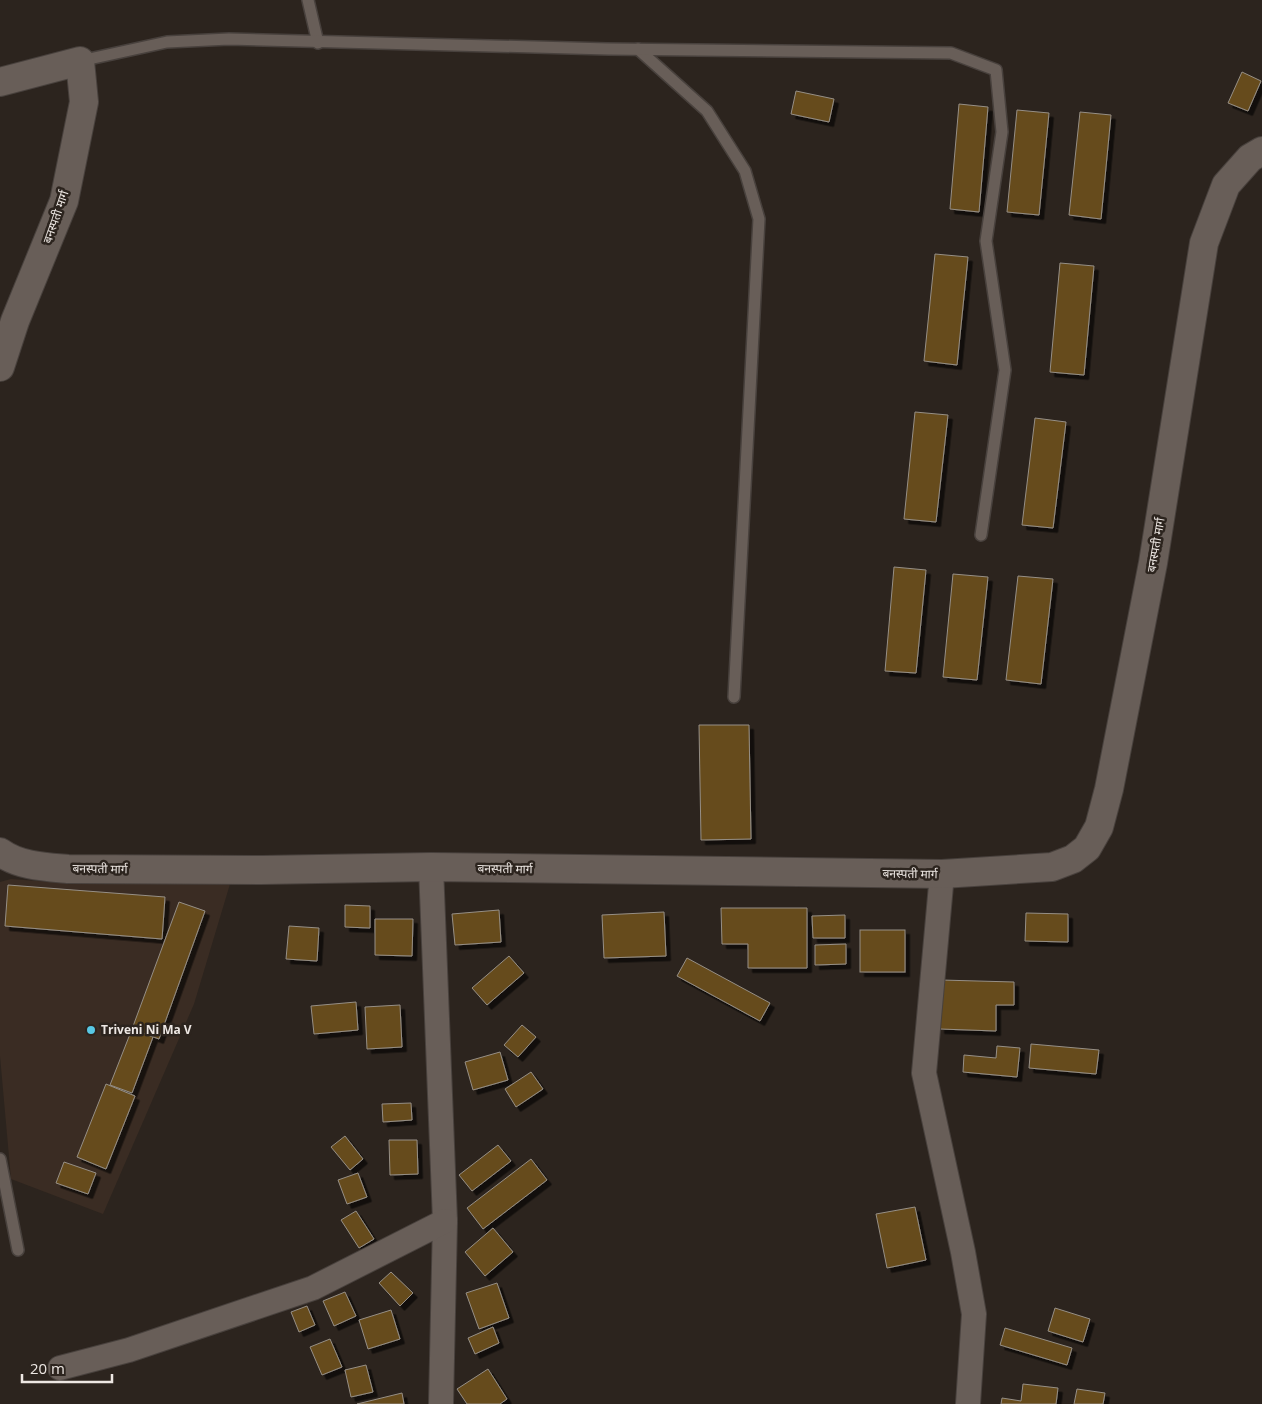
<svg xmlns="http://www.w3.org/2000/svg" width="1262" height="1404" font-family="'Open Sans','Noto Sans Devanagari',sans-serif">
<defs>
<filter id="shadow"><feDropShadow dx="4.5" dy="4.5" stdDeviation="0" flood-color="#0009"/></filter>
</defs>
<rect width="100%" height="100%" fill="#2c241e"/>
<!-- built -->
<polygon fill="#3a2c23" points="11,879 51,882 230,884 194,1004 103,1214 11,1179 0,1056 0,882"/>
<!-- building -->
<g fill="#664b1c" stroke="#968f86" filter="url(#shadow)">
<polygon points="1242,72 1261,81 1248,111 1228,103"/>
<polygon points="796,91 834,99 829,122 791,114"/>
<polygon points="959,104 988,107 979,212 950,209"/>
<polygon points="1017,110 1049,113 1039,215 1007,212"/>
<polygon points="1080,112 1111,115 1101,219 1069,215"/>
<polygon points="935,254 968,257 957,365 924,361"/>
<polygon points="1060,263 1094,266 1084,375 1050,372"/>
<polygon points="915,412 948,415 936,522 904,519"/>
<polygon points="1035,418 1066,422 1053,528 1022,525"/>
<polygon points="894,567 926,570 916,673 885,671"/>
<polygon points="953,574 988,577 977,680 943,677"/>
<polygon points="1018,576 1053,579 1041,684 1006,680"/>
<polygon points="699,725 749,725 751,839 701,840"/>
<polygon points="8,885 165,897 162,939 5,926"/>
<polygon points="179,902 205,911 159,1039 132,1029"/>
<polygon points="345,905 370,906 370,928 345,927"/>
<polygon points="721,908 807,908 807,968 748,968 748,944 722,944"/>
<polygon points="499,910 501,942 455,945 452,914"/>
<polygon points="664,912 666,956 604,958 602,915"/>
<polygon points="1026,913 1068,914 1068,942 1025,941"/>
<polygon points="845,915 845,938 813,938 812,916"/>
<polygon points="375,919 413,919 412,956 375,955"/>
<polygon points="289,926 319,928 317,961 286,959"/>
<rect x="860" y="930" width="45" height="42"/>
<polygon points="846,944 846,964 815,965 815,945"/>
<polygon points="509,956 524,973 487,1005 472,988"/>
<polygon points="687,958 770,1003 760,1021 677,976"/>
<polygon points="941,980 1014,982 1014,1005 996,1005 996,1031 940,1029"/>
<polygon points="356,1002 358,1030 314,1034 311,1006"/>
<polygon points="400,1005 402,1047 367,1049 365,1007"/>
<polygon points="522,1025 536,1037 518,1057 504,1045"/>
<polygon points="132,1029 153,1037 132,1093 110,1085"/>
<polygon points="1031,1044 1099,1050 1096,1074 1029,1068"/>
<polygon points="997,1046 1020,1048 1017,1077 963,1072 964,1055 996,1058"/>
<polygon points="500,1052 508,1080 473,1090 465,1062"/>
<polygon points="531,1072 543,1089 516,1107 505,1089"/>
<polygon points="106,1084 135,1096 106,1169 77,1157"/>
<polygon points="411,1103 412,1120 383,1122 382,1104"/>
<polygon points="345,1136 363,1159 350,1170 331,1147"/>
<polygon points="389,1140 417,1140 418,1174 390,1175"/>
<polygon points="498,1145 511,1161 472,1191 459,1175"/>
<polygon points="531,1159 547,1180 483,1229 467,1208"/>
<polygon points="64,1162 96,1173 88,1194 56,1183"/>
<polygon points="358,1173 367,1197 347,1204 338,1180"/>
<polygon points="915,1207 926,1260 887,1268 876,1214"/>
<polygon points="356,1211 374,1239 359,1248 341,1220"/>
<polygon points="493,1228 513,1252 485,1276 465,1252"/>
<polygon points="391,1272 413,1293 400,1306 379,1283"/>
<polygon points="497,1283 509,1318 479,1329 466,1293"/>
<polygon points="345,1292 356,1316 334,1326 323,1301"/>
<polygon points="307,1306 315,1325 299,1332 291,1312"/>
<polygon points="1055,1308 1090,1319 1083,1342 1048,1331"/>
<polygon points="391,1310 400,1339 368,1349 359,1320"/>
<polygon points="493,1327 499,1343 475,1354 468,1338"/>
<polygon points="1005,1328 1072,1348 1067,1365 1000,1345"/>
<polygon points="330,1339 342,1367 322,1375 310,1347"/>
<polygon points="366,1365 373,1392 351,1397 345,1370"/>
<polygon points="488,1369 507,1399 500,1404 467,1404 457,1389"/>
<polygon points="1023,1384 1058,1388 1056,1404 1001,1404 1002,1398 1021,1401"/>
<polygon points="1077,1389 1105,1393 1103,1404 1074,1404"/>
<polygon points="402,1393 404,1404 357,1404"/>
</g>
<g fill="none" stroke-linecap="round" stroke-linejoin="round">
<defs>
<g id="service">
<polyline points="308,0 318,43"/>
<polyline points="638,49 707,111 745,171 759,219 734,697"/>
<polyline points="80,61 167,42 229,39 608,49 951,53 996,70 1002,132 986,241 1005,370 981,535"/>
<polyline points="0,1159 18,1250"/>
</g>
<g id="minor">
<polyline points="431,867 445,1221 441,1404"/>
<polyline points="942,874 924,1073 963,1252 974,1314 968,1404"/>
<polyline points="60,1368 129,1350 313,1288 445,1221"/>
</g>
<g id="tertiary">
<polyline points="0,82 80,61 84,102 64,201 15,321 0,367"/>
<path d="M0,852C19,866 45,867 68,869L262,870L431,867L942,874L1052,867L1073,859L1087,848L1099,827L1109,789L1153,563L1204,243L1226,185L1250,158L1262,151"/>
</g>
</defs>
<!-- service casing -->
<use href="#service" stroke="#48413d" stroke-width="14"/>
<!-- minor casing -->
<use href="#minor" stroke="#48413d" stroke-width="26"/>
<!-- tertiary casing -->
<use href="#tertiary" stroke="#48413d" stroke-width="30"/>
<!-- service -->
<use href="#service" stroke="#685e58" stroke-width="11"/>
<!-- minor -->
<use href="#minor" stroke="#685e58" stroke-width="24"/>
<!-- tertiary -->
<use href="#tertiary" stroke="#685e58" stroke-width="28"/>
</g>
<!-- markers -->
<circle fill="#58c8e4" stroke="#2c241e" stroke-width="2" cx="91" cy="1030" r="5"/>
<g text-anchor="middle" stroke-width="5" stroke-linejoin="round" paint-order="stroke">
<!-- street labels -->
<g font-size="12" fill="#ede7e3" stroke="#2c241e">
<text transform="translate(56 217) rotate(-71)" y="4">बनस्पती मार्ग</text>
<text transform="translate(1156 545) rotate(-80)" y="4">बनस्पती मार्ग</text>
<text transform="translate(100 869) rotate(1)" y="4">बनस्पती मार्ग</text>
<text transform="translate(505 869) rotate(1)" y="4">बनस्पती मार्ग</text>
<text transform="translate(910 874) rotate(1)" y="4">बनस्पती मार्ग</text>
</g>
<!-- poi labels -->
<g font-size="12" font-weight="bold" fill="#ede7e3" stroke="#2c241e" text-anchor="start">
<text x="101" y="1034">Triveni Ni Ma V</text>
</g>
</g>
<!-- scale -->
<path d="M22 1374v8h90v-8" fill="none" stroke="#ede7e3" stroke-width="2.5"/>
<text x="30" y="1374" font-size="15" fill="#ede7e3" stroke="#2c241e" stroke-width="4" paint-order="stroke">20 m</text>
</svg>
